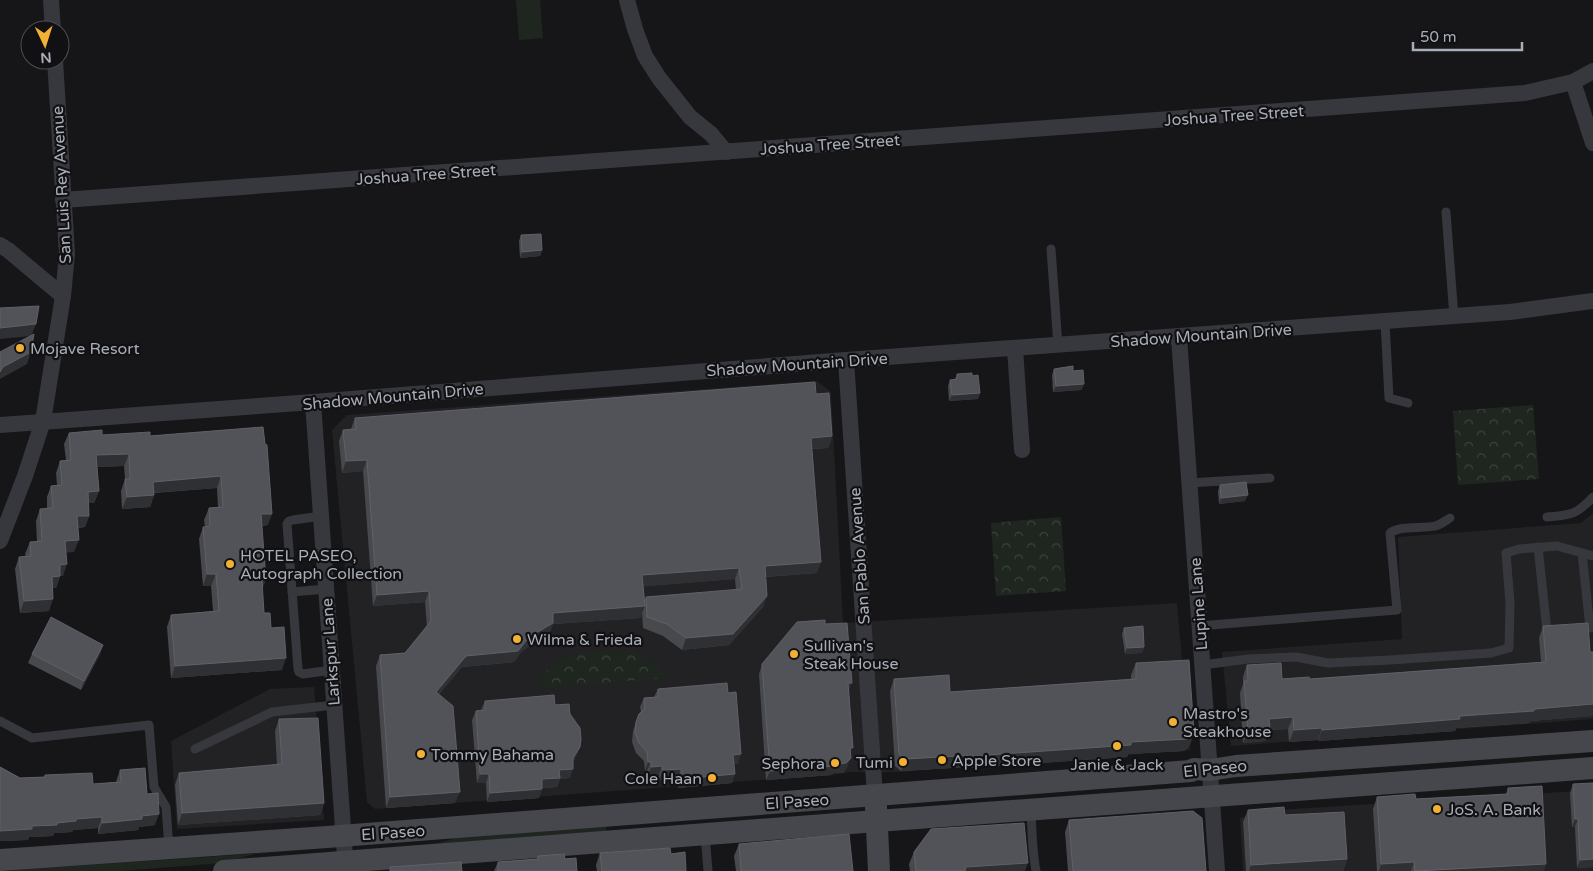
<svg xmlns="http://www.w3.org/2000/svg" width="1593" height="871" font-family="'Varela Round',sans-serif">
<defs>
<pattern id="park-crowns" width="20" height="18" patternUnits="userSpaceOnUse" patternTransform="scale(1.25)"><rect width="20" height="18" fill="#1e261f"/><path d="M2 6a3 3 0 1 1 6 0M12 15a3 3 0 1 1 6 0" fill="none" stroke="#3c433d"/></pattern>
</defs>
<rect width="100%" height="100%" fill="#161618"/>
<!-- built -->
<g fill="#222225">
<polygon points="817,381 831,392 843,623 1177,603 1190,750 899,772 850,772 839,774 375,809 367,802 332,430 347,415"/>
<polygon points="1593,513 1593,719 1231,746 1222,652 1402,639 1398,537 1581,523"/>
<polygon points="314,687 324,820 177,829 171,741 270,689"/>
<polygon points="1593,790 1593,871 1243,871 1240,818 1263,811"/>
</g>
<!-- grass -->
<g fill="#1e261f">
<polygon points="516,0 540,0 543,38 519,40"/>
<polygon points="606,826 606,831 370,849 439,843 465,835"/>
<polygon points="321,849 255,854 221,863 121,871 0,871"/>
</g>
<!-- park -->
<g fill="url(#park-crowns)">
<polygon points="1533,405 1539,479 1458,485 1453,411"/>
<polygon points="1061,517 1066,591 996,596 991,523"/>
<path d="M624,650C643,654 657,659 665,678L537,688C545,654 596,649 624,650Z"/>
</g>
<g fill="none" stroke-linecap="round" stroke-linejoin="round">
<!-- lane -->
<g stroke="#37383d" stroke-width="9">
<polyline points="1446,212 1454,317"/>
<polyline points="1051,249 1058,346"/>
<polyline points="1385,322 1389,398 1408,403"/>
<polyline points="1189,483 1270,478"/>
<polyline points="321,516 293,520 289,521 287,524 298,669 299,672 303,674 332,670"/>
<path d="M1547,517C1571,515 1576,515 1593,497"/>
<polyline points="1538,547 1547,631 1553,631"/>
<polyline points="1582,553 1590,628"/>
<polyline points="292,592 326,589"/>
<path d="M1199,626L1397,610L1390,533C1399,525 1423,529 1435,526C1440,525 1445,521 1450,518"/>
<polyline points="1202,665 1248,659 1296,657 1328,663 1390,660 1491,653 1509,648 1510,603 1506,553 1519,549 1557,546 1593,556"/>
<polyline points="0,721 32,738 149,725 154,787 166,807 169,848"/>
<polyline points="195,749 272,712 334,705"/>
<path d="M1031,810C1032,830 1032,851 1036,871"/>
<polyline points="705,834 708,871"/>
</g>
<!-- street -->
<g stroke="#37383d" stroke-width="16">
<polyline points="51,0 53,30"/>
<polyline points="627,0 635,29 645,56 659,78 690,117 711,134 726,152"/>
<polyline points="1573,82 1593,143"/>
<polyline points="63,200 1525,93 1573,82 1593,71"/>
<polyline points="0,245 8,250 63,296"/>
<polyline points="1179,337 1217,871"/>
<polyline points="1015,349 1022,450"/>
<polyline points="846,360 875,796"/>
<polyline points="313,402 346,871"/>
<polyline points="0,425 313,402 846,360 1510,312 1593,301"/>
<polyline points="0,541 25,476 43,421 63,296 67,254 55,60"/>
</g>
<!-- secondary -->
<g stroke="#45474d" stroke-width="22">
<polyline points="876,807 879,871"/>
<polyline points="0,860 327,837 1191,771 1194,769 1210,770 1236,766 1593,741"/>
<polyline points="224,871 877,821 1593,768"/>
</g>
</g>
<!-- wall -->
<g fill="#47494d" fill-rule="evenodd">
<polygon points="521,235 542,250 540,256 520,258 519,241"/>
<polygon points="1054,369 1073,371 1084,384 1081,390 1053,392 1052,375"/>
<polygon points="957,374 972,376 980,393 978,399 949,401 948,386 950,380 955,379"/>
<path d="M816,394L832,436L828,448L812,449L817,573L765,577L763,607L729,645L682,650L663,636L643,628L642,613L640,618L553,624L549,634L532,644L521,652L514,662L462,667L439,694L455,803L386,808L376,666L380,655L405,653L427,627L425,602L373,606L363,471L342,473L339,441L343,430L351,429L355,418ZM735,579L736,590L646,597L644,602L643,586Z"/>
<polygon points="263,427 268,525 261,526 262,589 264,613 271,628 282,670 171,678 167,627 171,615 213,611 211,586 203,586 199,539 203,527 205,527 204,520 209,508 218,507 217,488 154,493 154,495 150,507 122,509 121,491 125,479 124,466 97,467 99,491 94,503 88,503 89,516 85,527 78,528 74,552 66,552 63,576 60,576 56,588 52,588 49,611 20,613 15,569 19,557 26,557 25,554 30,542 37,542 36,521 40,509 47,509 47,497 51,486 57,485 56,473 60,461 66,460 64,444 69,433 102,435 150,436"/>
<polygon points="1220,485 1245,501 1219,504 1218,491"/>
<polygon points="825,624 849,691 851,755 847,767 843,773 833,773 832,775 766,780 759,674 762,664"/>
<polygon points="1543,626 1590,652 1593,652 1593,716 1530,721 1529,723 1456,728 1455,731 1318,741 1318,740 1289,742 1288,729 1269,730 1265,741 1243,743 1240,693 1243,684 1243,677 1247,665 1282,679 1310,679 1541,662 1539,638"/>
<polygon points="1124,628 1144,647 1142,653 1125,654 1122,634"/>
<polygon points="103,645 100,654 81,690 28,663 32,654"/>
<polygon points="1136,663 1190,745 1184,751 1128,754 1127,757 968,768 968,767 901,771 895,766 890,691 894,679 950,692 1131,679 1131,675"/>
<polygon points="658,689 728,693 738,764 734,764 732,783 678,788 678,778 659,780 659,775 648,776 647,771 645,771 644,761 636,753 632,742 633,731 639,714 641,712 640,707 644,698 654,697"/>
<polygon points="485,701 555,705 570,714 580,747 576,756 573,762 570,778 560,779 557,787 542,788 539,798 487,802 486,783 477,783 472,720 476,711 481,710"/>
<polygon points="279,719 324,803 320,815 178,825 175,785 179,773 277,765 275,731"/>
<polygon points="0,767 20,778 44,777 45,775 93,784 116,782 120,770 147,794 155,825 139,827 138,830 98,834 98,828 73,830 72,832 54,833 53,836 29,837 28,840 0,841"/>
<polygon points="1573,784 1593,867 1577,868 1575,827 1572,827 1570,793"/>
<polygon points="1508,788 1544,871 1377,871 1373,809 1377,797 1416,799 1506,794"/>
<polygon points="1248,810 1285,815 1347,859 1343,871 1246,871 1243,822"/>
<polygon points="1069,820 1206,871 1068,871 1065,832"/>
<polygon points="739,844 853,871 736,871 734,856"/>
<polygon points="914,852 1025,871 910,871 909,864"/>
<polygon points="600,853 671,854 686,871 597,871 596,865"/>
<polygon points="538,856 565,859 577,871 494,871 498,862 537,859"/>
</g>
<!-- shaded-wall -->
<g fill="#2f3033">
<polygon points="542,250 540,256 520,258 522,252"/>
<polygon points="36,324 31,336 0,339 0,328"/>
<polygon points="31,352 27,364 0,379 0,372 3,367"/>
<polygon points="1084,384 1081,390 1053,392 1056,386"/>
<polygon points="980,393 978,399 949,401 952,395"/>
<polygon points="832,436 828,448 807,449 811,438"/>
<polygon points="129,454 124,466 92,467 96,455"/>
<polygon points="367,460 363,471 342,473 346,461"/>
<polygon points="221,476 217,488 149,493 153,482"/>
<polygon points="99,491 94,503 83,503 88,492"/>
<polygon points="154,495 150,507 122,509 127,497"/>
<polygon points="1248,495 1245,501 1219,504 1221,498"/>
<polygon points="261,514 272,514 268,525 256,526"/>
<polygon points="77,516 89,516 85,527 73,528"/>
<polygon points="79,540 74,552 61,553 65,541"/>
<polygon points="821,562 817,573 761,577 765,566"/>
<polygon points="67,564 63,576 60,576 56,588 47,588 52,577 60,565"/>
<polygon points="739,568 735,579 638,587 642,575"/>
<polygon points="207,574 216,574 211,586 203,586"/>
<polygon points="266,580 261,592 262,581"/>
<polygon points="429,591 425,602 373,606 377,595"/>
<polygon points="767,596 763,607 729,645 682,650 686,638"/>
<polygon points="53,599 49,611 20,613 24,601"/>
<polygon points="645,606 640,618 553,624 549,634 532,644 521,652 514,662 462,667 432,703 436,692 466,656 526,641 553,613"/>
<polygon points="103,645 100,654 81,690 84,681"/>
<polygon points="1144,647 1142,653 1125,654 1127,648"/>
<polygon points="286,658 282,670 171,678 175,666"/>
<polygon points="848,683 852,683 848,692"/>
<polygon points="1593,704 1593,716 1530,721 1529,723 1456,728 1455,731 1318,741 1322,730"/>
<polygon points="1293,717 1288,729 1269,730 1265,741 1243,743 1248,731 1269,719"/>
<polygon points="1322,728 1318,740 1289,742 1294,730"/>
<polygon points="1194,733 1190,745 1184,751 1128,754 1127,757 968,768 973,756 1131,742"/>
<polygon points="580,747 576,756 569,767 573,758"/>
<polygon points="741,754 738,764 730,764 733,755"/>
<polygon points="973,755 968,767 901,771 906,759"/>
<polygon points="851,758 847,767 843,773 833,773 832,775 766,780 770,771 836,764"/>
<polygon points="648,762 651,762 647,771 645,771"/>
<polygon points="662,766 659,775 648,776 651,767"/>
<polygon points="573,769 570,778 560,779 557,787 538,788 542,779 559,770"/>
<polygon points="681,769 678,778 659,780 663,770"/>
<polygon points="480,774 489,774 486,783 477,783"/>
<polygon points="735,774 732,783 678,788 682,779"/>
<polygon points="542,789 539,798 487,802 490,793"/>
<polygon points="460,792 455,803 386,808 390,797"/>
<polygon points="324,803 320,815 178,825 182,813"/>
<polygon points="159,814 155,825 139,827 138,830 98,834 102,823 142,816"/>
<polygon points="102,817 98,828 73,830 72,832 54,833 53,836 29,837 28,840 0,841 0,831 32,826 76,819"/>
<polygon points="1575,819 1578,819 1575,827 1572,827"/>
<polygon points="1347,859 1343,871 1249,871 1251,865"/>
<polygon points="1593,859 1593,867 1577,868 1580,860"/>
<polygon points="1414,862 1411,871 1379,871 1381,864"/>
<polygon points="1028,863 1025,871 964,871 966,867"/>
<polygon points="1546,864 1544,871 1424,871"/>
</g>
<!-- building -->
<g fill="#525359" stroke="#5f6168">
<polygon points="541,234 542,250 522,252 521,235"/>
<polygon points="39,306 36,324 0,328 0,308"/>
<polygon points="34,334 31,352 3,367 0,372 0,352"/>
<polygon points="1073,366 1073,371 1083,370 1084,384 1056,386 1054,369"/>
<polygon points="972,373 972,376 978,375 980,393 952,395 950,380 957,379 957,374"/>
<polygon points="815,382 816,394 829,393 832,436 811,438 821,562 765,566 767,596 733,634 686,638 667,624 647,617 646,597 742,589 739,568 642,575 645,606 553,613 553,623 536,633 526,641 518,651 466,656 436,692 453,706 460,792 390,797 380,655 405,653 431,621 429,591 377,595 367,460 346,461 343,430 356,429 355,418"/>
<polygon points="263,427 265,444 267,445 272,514 261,514 266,580 262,581 264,613 270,613 271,628 284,627 286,658 175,666 171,615 219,611 216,574 207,574 203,527 210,526 209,508 223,507 221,476 153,482 154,495 127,497 125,479 130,479 129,454 96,455 99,491 88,492 89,516 77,516 79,540 65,541 67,564 60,565 60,576 52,577 53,599 24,601 19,557 31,556 30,542 42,541 40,509 53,508 51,486 62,485 60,461 71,460 69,433 102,430 102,435 150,432 150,436"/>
<polygon points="1246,482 1248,495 1221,498 1220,485"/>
<polygon points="51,617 103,645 84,681 32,654"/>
<polygon points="825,620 825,624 847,623 852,683 848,683 853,748 850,748 851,758 846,763 836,764 836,766 770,771 762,664 797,622"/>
<polygon points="1588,623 1590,652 1593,652 1593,704 1534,709 1534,711 1459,716 1460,719 1322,730 1322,728 1294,730 1293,717 1269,719 1270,729 1248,731 1244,681 1248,681 1247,665 1281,663 1282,679 1309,677 1310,679 1546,662 1543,626"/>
<polygon points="1143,626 1144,647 1127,648 1124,628"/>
<polygon points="1189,660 1194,733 1188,739 1131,742 1131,745 973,756 973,755 906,759 899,754 894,679 949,675 950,692 1136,679 1136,663"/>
<polygon points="727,683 728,693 736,692 741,754 733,755 735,774 682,779 681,769 663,770 662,766 651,767 651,762 648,762 647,752 639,743 635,732 636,722 639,714 645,708 644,698 658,697 658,689"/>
<polygon points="554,695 555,705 569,704 570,714 580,728 581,739 580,747 573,758 573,769 559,770 560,778 542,779 542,789 490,793 489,774 480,774 476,711 485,710 485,701"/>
<polygon points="318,718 324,803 182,813 179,773 282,764 279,719"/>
<polygon points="0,767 20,778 45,777 45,775 92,773 93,784 121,782 120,770 145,768 147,794 158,793 159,814 142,816 142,819 102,823 102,817 76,819 76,821 57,823 57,825 32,826 32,829 0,831"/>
<polygon points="1593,783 1593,859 1580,860 1578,819 1575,819 1573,784"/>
<polygon points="1542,786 1546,864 1415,871 1414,862 1381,864 1377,797 1415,794 1416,799 1508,794 1508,788"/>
<polygon points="1284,807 1285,815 1344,812 1347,859 1251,865 1248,810"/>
<polygon points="1193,811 1202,818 1206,871 1073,871 1069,820"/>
<polygon points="1024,823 1028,863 966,867 965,871 916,871 914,852 931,829"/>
<polygon points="849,834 853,871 741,871 739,844"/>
<polygon points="670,848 671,854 685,852 686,871 602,871 600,853"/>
<polygon points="564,854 565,859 576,858 577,871 498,871 498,862 538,859 538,856"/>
<polygon points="461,862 462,871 390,871 390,867"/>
</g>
<!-- markers -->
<g fill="#f2b134" stroke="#111113" stroke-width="2">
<circle cx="20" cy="348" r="5"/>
<circle cx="230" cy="564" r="5"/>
<circle cx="517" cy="639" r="5"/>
<circle cx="794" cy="654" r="5"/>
<circle cx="1173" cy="722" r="5"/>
<circle cx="1117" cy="746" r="5"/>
<circle cx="421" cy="754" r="5"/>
<circle cx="942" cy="760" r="5"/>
<circle cx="903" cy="762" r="5"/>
<circle cx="835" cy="763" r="5"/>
<circle cx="712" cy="778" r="5"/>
<circle cx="1437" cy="809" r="5"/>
</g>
<g text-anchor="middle" stroke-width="4.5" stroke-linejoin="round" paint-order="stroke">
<!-- street labels -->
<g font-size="16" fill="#a8adb8" stroke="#111113">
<text transform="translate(1234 115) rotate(-4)" y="6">Joshua Tree Street</text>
<text transform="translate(830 144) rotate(-4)" y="6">Joshua Tree Street</text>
<text transform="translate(426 174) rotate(-4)" y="6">Joshua Tree Street</text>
<text transform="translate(61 185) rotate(-93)" y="6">San Luis Rey Avenue</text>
<text transform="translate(1201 335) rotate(-4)" y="6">Shadow Mountain Drive</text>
<text transform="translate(797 364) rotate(-4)" y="6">Shadow Mountain Drive</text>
<text transform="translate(393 396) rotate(-5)" y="6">Shadow Mountain Drive</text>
<text transform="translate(859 556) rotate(-94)" y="6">San Pablo Avenue</text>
<text transform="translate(1198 604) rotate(-94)" y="6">Lupine Lane</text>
<text transform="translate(330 652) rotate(-94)" y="6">Larkspur Lane</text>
<text transform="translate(1215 768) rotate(-6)" y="6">El Paseo</text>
<text transform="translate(797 801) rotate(-4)" y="6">El Paseo</text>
<text transform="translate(393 832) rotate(-4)" y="6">El Paseo</text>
</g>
<!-- poi labels -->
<g font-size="16" fill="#a8adb8" stroke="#111113" text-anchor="start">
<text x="30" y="354">Mojave Resort</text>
<text x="240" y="561">HOTEL PASEO,<tspan x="240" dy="18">Autograph Collection</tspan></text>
<text x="527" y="645">Wilma &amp; Frieda</text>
<text x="804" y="651">Sullivan's<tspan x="804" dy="18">Steak House</tspan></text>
<text x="1183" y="719">Mastro's<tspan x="1183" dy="18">Steakhouse</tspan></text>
<text x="431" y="760">Tommy Bahama</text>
<text x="952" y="766">Apple Store</text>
<text x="893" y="768" text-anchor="end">Tumi</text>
<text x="825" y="769" text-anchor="end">Sephora</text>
<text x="1117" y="770" text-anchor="middle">Janie &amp; Jack</text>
<text x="702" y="784" text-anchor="end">Cole Haan</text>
<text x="1447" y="815">JoS. A. Bank</text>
</g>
</g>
<!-- north arrow -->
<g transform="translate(45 45) rotate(176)"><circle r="24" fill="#111113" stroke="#4d4f55"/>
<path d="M0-4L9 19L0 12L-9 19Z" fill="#f2b134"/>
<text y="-8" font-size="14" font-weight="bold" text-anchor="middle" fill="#a8adb8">N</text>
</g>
<!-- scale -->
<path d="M1413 42v8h109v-8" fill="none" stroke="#a8adb8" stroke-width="2.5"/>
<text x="1420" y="42" font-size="15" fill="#a8adb8" stroke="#111113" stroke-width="4" paint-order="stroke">50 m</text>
</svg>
